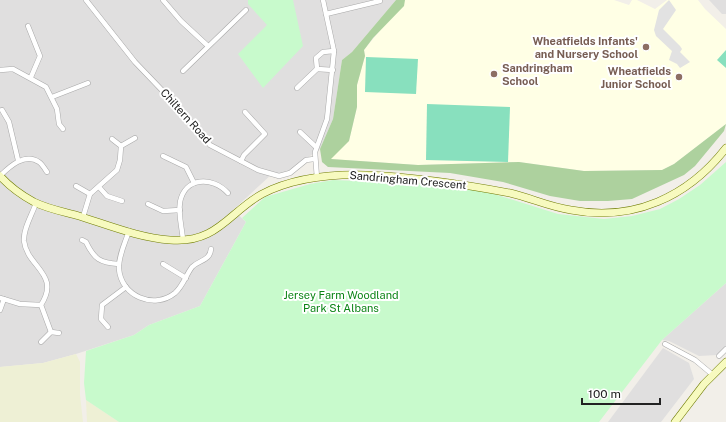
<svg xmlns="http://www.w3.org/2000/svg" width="726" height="422" font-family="'Public Sans',sans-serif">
<rect width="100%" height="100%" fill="#f2efe9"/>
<!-- residential -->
<g fill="#e0dfdf">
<polygon points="0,0 396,0 352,52 342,60 333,119 320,149 287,172 272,174 233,210 246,222 200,306 149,325 134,335 76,354 43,363 0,367"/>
<polygon points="709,0 726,0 726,14 722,14"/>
<polygon points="726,283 726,347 717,355 699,356 669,341 662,340"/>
<polygon points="663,348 689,363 694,379 661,422 608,422"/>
</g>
<!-- education -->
<polygon fill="#ffffe5" points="405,0 614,0 629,5 632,0 637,0 655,9 667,0 698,0 705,9 726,29 726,124 674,164 662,170 584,171 519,162 418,165 330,159 349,141 357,107 357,85 365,56 364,50"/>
<!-- farmland -->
<g fill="#eef0d5">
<polygon points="76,354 80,362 80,395 83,422 0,422 0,367 43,363"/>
<polygon points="86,400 119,422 87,422"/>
</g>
<!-- forest -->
<polygon fill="#add19e" points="396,0 405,0 404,6 373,38 364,50 365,56 357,85 357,107 349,141 331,159 418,165 519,162 584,171 662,170 674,164 726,124 724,131 695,166 684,175 632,199 608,201 580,201 550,196 503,182 450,173 328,167 322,162 320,149 333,119 342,60 352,52"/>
<!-- park -->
<g fill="#c8facc">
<polygon points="248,0 293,0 303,46 263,88 238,54 267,25 248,4"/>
<polygon points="726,162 726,283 662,340 599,422 119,422 86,400 84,383 86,351 134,335 149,325 200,306 246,222 242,218 265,197 310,184 333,180 435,184 491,193 558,214 604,219 632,216 660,209 679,199 700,185"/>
</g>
<!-- pitch -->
<g fill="#88e0be">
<polygon points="726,50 726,68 717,60"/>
<polygon points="366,57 418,59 416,94 365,92"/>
<polygon points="427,104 510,107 508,162 426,160"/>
</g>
<!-- parking -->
<polygon fill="#e2e2e2" points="669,0 676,10 663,29 680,46 682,49 680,52 690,62 680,68 677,64 669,60 672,51 656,36 654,30 659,10"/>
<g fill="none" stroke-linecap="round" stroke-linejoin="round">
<defs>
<g id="street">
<polyline points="86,0 135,62 180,109 210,145 258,170 279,176 290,173 306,160 314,159"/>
<polyline points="163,0 181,21 208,46"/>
<polyline points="326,14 380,1"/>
<polyline points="28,26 40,56 31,77"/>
<polyline points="0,70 13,69 46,87 57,109 59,124 63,129"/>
<polyline points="333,70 317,69 316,58 323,52 334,51"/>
<polyline points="183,71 246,10"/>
<polyline points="297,88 317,69"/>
<polyline points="52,97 88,83"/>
<polyline points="2,110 9,122 18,160"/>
<polyline points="300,132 316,147"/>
<polyline points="121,146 135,138"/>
<polyline points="163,156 186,167 194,183"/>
<polyline points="241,161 244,155 265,134 245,112"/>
<path d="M0,176C9,167 25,152 39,162C42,164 45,169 47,172"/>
<polyline points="317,178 315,152 327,119 334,51 323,0"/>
<polyline points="76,186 90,194"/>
<polyline points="99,187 107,196 122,201"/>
<path d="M36,203C32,215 23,229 24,241C27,267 61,274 41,305L51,332"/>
<polyline points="148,204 163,211 180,210"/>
<polyline points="83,217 90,194 117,170 120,160 121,146 112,139"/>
<path d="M129,231C125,243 118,257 119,269C121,296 154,310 175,293C183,286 186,275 192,267C199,260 210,261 211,249"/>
<path d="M82,240L86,242C94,259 100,263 119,264"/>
<path d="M183,240C182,228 178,214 180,202C185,177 212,176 228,193"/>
<polyline points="163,264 186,278"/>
<polyline points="0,298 20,304 41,305"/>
<polyline points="0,310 4,299"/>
<polyline points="108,327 101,319 102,305 126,287"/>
<polyline points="41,342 51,332 59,333"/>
<polyline points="665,344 695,360 713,375"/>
<polyline points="719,356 726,349"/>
</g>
<g id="secondary">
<path d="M0,176C10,187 21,195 34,202C48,209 65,212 79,216C108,225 140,238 170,240C217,244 229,212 262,194C293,178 332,174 366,175C415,177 462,184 510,193C531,198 550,207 571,210C633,222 688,197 726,148"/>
<polyline points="675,422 704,384 726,362"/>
</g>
</defs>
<!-- street casing -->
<use href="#street" stroke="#a9a9a9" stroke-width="5.5"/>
<!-- secondary casing -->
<use href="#secondary" stroke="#707d05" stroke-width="8"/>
<!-- street -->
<use href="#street" stroke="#fff" stroke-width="4.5"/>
<!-- secondary -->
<use href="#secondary" stroke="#f7fabf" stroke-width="7"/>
</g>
<!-- markers -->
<g fill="#8d6e63" stroke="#fff" stroke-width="1.5">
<circle cx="646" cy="47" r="4"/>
<circle cx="494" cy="74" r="4"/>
<circle cx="679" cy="77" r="4"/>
</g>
<g text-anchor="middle" stroke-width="4" stroke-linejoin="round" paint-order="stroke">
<!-- education labels -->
<g font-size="11" font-weight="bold" fill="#785e54" stroke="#fff" text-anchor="end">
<text x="638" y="45">Wheatfields Infants'<tspan x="638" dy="13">and Nursery School</tspan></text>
<text x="502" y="72" text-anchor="start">Sandringham<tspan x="502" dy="13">School</tspan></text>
<text x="671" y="75">Wheatfields<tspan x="671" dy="13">Junior School</tspan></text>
</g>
<!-- street labels -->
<g font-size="11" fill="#222" stroke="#fff">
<text transform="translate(186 116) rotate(48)" y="4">Chiltern Road</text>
<text transform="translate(408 180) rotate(5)" y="4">Sandringham Crescent</text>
</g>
<!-- park labels -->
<g font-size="11" fill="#0c8416" stroke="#fff">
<text x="341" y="299">Jersey Farm Woodland<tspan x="341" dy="13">Park St Albans</tspan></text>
</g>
</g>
<!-- scale -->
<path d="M582 398v6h78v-6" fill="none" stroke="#222222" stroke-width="2"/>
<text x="588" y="398" font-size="12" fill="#222222" stroke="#ffffff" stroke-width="3" paint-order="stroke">100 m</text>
</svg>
